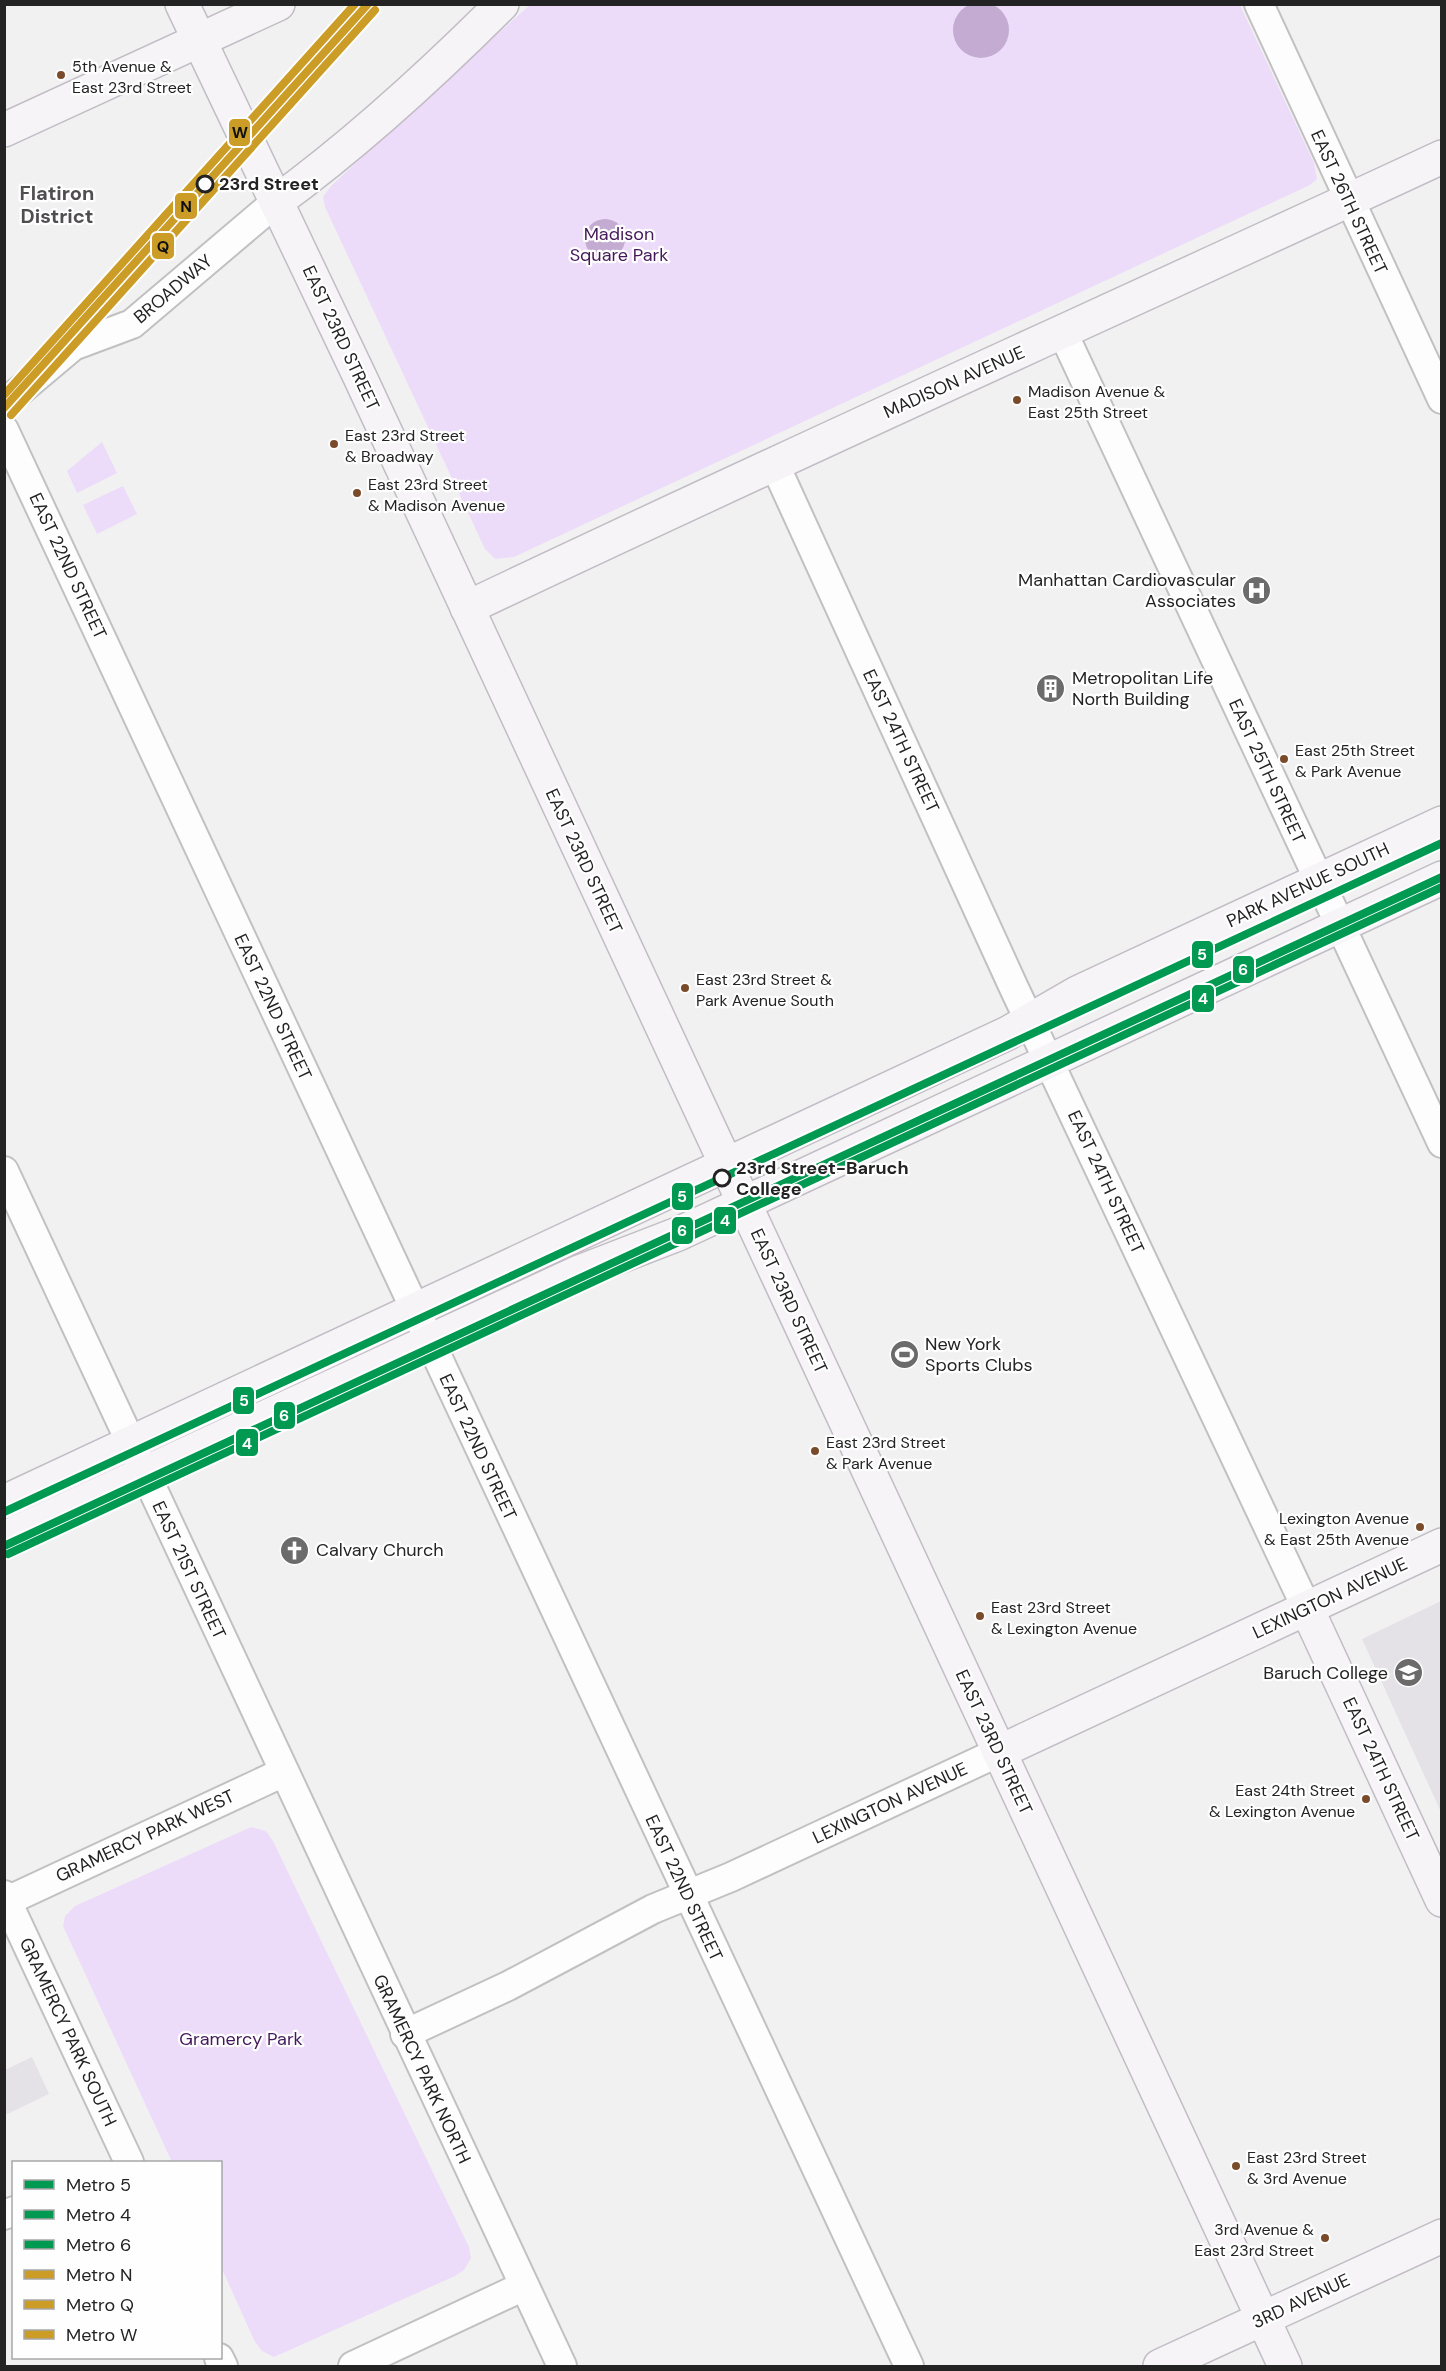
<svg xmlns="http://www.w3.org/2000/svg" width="1446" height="2371" font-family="'DM Sans',sans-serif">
<rect width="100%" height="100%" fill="#f1f1f2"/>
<!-- built -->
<g fill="#e4e1e7">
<polygon points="1441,1601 1441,1812 1362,1639"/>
<polygon points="32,2057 49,2094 5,2115 5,2070"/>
</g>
<!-- green -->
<g fill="#eddcf9">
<polygon points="531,4 1240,5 1314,163 1317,179 1310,185 514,557 495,559 485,549 325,207 323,197 331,186 432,92"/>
<polygon points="102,442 117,473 77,493 67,471"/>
<polygon points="123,486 137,514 97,534 83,505"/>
<polygon points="251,1827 266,1831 273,1841 469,2247 471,2258 464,2270 455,2276 274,2357 262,2351 255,2342 221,2267 220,2162 172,2162 63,1926 65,1916 75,1906"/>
</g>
<!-- water -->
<g fill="#c3abd1">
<circle cx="981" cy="30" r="28"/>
<circle cx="605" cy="239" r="20"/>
</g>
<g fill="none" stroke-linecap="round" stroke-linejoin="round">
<defs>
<g id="minor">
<polyline points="1259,4 1442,399"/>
<polyline points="1063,333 1442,1143"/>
<polyline points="4,404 73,346 132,324 276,202"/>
<polyline points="4,430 909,2366"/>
<polyline points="774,463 1014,988 1307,1609"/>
<polyline points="4,1171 562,2366"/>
<polyline points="4,1895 129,2162"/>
<polyline points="7,1901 284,1772"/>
<polyline points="405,2034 508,1986 653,1909 731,1877 999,1752"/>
<polyline points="4,2215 14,2211"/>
<polyline points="219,2358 223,2366"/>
<polyline points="353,2366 524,2286"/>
</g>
<g id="major">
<polyline points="182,4 359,375 1285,2366"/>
<polyline points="4,130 278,4"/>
<path d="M276,202C357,143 431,75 502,4"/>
<path d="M467,608C790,454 1117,308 1442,157"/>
<polyline points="4,1502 1008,1033 1077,993 1442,823"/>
<polyline points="4,1538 577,1273 678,1234 1442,878"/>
<polyline points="1307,1609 1442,1900"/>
<polyline points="999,1752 1442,1545"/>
<polyline points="1160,2366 1442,2236"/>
</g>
</defs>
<!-- minor casing -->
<use href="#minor" stroke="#c2c1c2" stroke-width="32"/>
<!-- major casing -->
<use href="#major" stroke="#c2bdc5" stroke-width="36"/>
<!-- minor -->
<use href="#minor" stroke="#fdfdfd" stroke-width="28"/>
<!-- major -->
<use href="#major" stroke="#f6f4f7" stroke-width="33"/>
<defs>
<polyline id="metro-1" points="4,1512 1442,843"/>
<polyline id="metro-2" points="8,1554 1442,887"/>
<polyline id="metro-3" points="4,1546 1442,877"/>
<polyline id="metro-4" points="4,408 368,4"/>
<polyline id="metro-5" points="11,415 375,10"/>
<polyline id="metro-6" points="4,395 355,4"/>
</defs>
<!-- metro-1 casing -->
<use href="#metro-1" stroke="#fefeff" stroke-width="12"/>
<!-- metro-2 casing -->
<use href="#metro-2" stroke="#fefeff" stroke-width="12"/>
<!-- metro-3 casing -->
<use href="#metro-3" stroke="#fefeff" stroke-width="12"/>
<!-- metro-4 casing -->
<use href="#metro-4" stroke="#fefeff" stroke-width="12"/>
<!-- metro-5 casing -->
<use href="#metro-5" stroke="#fefeff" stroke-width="12"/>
<!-- metro-6 casing -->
<use href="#metro-6" stroke="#fefeff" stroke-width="12"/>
<!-- metro-1 -->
<use href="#metro-1" stroke="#009952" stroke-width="8"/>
<!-- metro-2 -->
<use href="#metro-2" stroke="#009952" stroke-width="8"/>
<!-- metro-3 -->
<use href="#metro-3" stroke="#009952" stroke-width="8"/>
<!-- metro-4 -->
<use href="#metro-4" stroke="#cc9d26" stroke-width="8"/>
<!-- metro-5 -->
<use href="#metro-5" stroke="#cc9d26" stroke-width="8"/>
<!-- metro-6 -->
<use href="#metro-6" stroke="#cc9d26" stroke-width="8"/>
</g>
<!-- icons -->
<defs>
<symbol id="hospital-disc" viewBox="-11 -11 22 22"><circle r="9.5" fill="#6c6b6c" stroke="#fefeff"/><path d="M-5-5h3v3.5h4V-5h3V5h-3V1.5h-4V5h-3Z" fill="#fff"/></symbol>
<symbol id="building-disc" viewBox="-11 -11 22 22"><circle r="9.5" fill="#6c6b6c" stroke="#fefeff"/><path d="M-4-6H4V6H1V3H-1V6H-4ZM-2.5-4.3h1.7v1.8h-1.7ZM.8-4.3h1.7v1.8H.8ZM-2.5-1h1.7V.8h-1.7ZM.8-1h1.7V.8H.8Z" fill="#fff"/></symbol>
<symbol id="stadium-disc" viewBox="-11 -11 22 22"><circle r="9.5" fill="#6c6b6c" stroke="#fefeff"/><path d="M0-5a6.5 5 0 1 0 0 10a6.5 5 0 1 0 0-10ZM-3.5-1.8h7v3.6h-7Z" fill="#fff"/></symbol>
<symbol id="church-disc" viewBox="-11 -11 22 22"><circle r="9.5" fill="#6c6b6c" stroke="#fefeff"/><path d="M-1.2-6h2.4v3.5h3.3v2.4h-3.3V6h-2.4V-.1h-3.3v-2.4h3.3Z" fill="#fff"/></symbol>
<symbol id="university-disc" viewBox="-11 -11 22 22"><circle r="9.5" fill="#6c6b6c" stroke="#fefeff"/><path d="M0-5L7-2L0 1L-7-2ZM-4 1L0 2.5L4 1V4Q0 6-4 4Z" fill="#fff"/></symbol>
</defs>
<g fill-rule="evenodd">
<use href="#hospital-disc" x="1240" y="574" width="33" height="33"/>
<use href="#building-disc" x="1034" y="672" width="33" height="33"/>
<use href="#stadium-disc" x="888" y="1338" width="33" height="33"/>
<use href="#church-disc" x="278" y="1534" width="33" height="33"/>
<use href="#university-disc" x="1392" y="1656" width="33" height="33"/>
</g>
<!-- markers -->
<g fill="#7a4b2a" stroke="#fefeff" stroke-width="2">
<circle cx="61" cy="75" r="5"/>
<circle cx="1017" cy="400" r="5"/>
<circle cx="334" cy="444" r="5"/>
<circle cx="357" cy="493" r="5"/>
<circle cx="1284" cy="759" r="5"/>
<circle cx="685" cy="988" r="5"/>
<circle cx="815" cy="1451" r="5"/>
<circle cx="1420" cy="1527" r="5"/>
<circle cx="980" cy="1616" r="5"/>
<circle cx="1366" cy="1799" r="5"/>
<circle cx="1236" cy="2166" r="5"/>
<circle cx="1325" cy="2238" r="5"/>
</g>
<g fill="#fefeff" stroke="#242324" stroke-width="3">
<circle cx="205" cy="184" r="8"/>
<circle cx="722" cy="1178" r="8"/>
</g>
<g text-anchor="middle" stroke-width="4.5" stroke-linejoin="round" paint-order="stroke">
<!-- bus labels -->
<g font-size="16" fill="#242324" stroke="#fefeff" text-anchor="start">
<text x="72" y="72">5th Avenue &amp;<tspan x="72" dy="21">East 23rd Street</tspan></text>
<text x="1028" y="397">Madison Avenue &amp;<tspan x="1028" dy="21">East 25th Street</tspan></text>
<text x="345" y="441">East 23rd Street<tspan x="345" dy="21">&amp; Broadway</tspan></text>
<text x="368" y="490">East 23rd Street<tspan x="368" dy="21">&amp; Madison Avenue</tspan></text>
<text x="1295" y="756">East 25th Street<tspan x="1295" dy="21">&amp; Park Avenue</tspan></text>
<text x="696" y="985">East 23rd Street &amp;<tspan x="696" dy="21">Park Avenue South</tspan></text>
<text x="826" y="1448">East 23rd Street<tspan x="826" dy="21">&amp; Park Avenue</tspan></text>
<text x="1409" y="1524" text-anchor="end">Lexington Avenue<tspan x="1409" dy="21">&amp; East 25th Avenue</tspan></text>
<text x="991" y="1613">East 23rd Street<tspan x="991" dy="21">&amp; Lexington Avenue</tspan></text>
<text x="1355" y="1796" text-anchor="end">East 24th Street<tspan x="1355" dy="21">&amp; Lexington Avenue</tspan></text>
<text x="1247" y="2163">East 23rd Street<tspan x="1247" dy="21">&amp; 3rd Avenue</tspan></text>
<text x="1314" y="2235" text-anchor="end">3rd Avenue &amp;<tspan x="1314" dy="21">East 23rd Street</tspan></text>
</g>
<!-- stop labels -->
<g font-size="18" font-weight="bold" fill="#242324" stroke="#fefeff" text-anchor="start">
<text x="219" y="190">23rd Street</text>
<text x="736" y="1174">23rd Street-Baruch<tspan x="736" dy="21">College</tspan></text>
</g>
<!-- street labels -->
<g font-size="18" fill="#242324" stroke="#fefeff">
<text transform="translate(1349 202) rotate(65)" y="6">EAST 26TH STREET</text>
<text transform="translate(173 289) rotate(-40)" y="6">BROADWAY</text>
<text transform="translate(341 338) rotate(65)" y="6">EAST 23RD STREET</text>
<text transform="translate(954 382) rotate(-24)" y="6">MADISON AVENUE</text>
<text transform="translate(68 566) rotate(65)" y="6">EAST 22ND STREET</text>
<text transform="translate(901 741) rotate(65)" y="6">EAST 24TH STREET</text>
<text transform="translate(1267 771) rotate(65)" y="6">EAST 25TH STREET</text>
<text transform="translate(584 861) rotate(65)" y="6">EAST 23RD STREET</text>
<text transform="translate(1308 885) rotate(-25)" y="6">PARK AVENUE SOUTH</text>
<text transform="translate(273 1007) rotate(65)" y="6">EAST 22ND STREET</text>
<text transform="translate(1106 1182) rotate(65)" y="6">EAST 24TH STREET</text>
<text transform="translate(789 1301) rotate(65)" y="6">EAST 23RD STREET</text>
<text transform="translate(478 1447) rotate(65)" y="6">EAST 22ND STREET</text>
<text transform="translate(189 1570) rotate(65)" y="6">EAST 21ST STREET</text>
<text transform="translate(1330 1598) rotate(-25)" y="6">LEXINGTON AVENUE</text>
<text transform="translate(994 1742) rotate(65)" y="6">EAST 23RD STREET</text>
<text transform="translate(1381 1769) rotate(65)" y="6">EAST 24TH STREET</text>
<text transform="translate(890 1803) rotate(-25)" y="6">LEXINGTON AVENUE</text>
<text transform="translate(145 1836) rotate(-25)" y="6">GRAMERCY PARK WEST</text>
<text transform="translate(684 1888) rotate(65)" y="6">EAST 22ND STREET</text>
<text transform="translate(68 2032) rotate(65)" y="6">GRAMERCY PARK SOUTH</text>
<text transform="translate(422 2069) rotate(65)" y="6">GRAMERCY PARK NORTH</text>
<text transform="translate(1301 2301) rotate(-25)" y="6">3RD AVENUE</text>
</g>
<!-- park labels -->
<g font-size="18" fill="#441859" stroke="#fefeff">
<text x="619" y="240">Madison<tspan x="619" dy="21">Square Park</tspan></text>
<text x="241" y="2045">Gramercy Park</text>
</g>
<!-- poi labels -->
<g font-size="18" fill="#242324" stroke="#fefeff" text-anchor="start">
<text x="1236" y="586" text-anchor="end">Manhattan Cardiovascular<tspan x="1236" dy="21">Associates</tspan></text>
<text x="1072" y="684">Metropolitan Life<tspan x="1072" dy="21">North Building</tspan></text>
<text x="925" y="1350">New York<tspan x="925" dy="21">Sports Clubs</tspan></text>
<text x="316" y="1556">Calvary Church</text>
<text x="1388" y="1679" text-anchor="end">Baruch College</text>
</g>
<!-- neighbourhood labels -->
<g font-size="20" font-weight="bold" fill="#504e50" stroke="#fefeff">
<text x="57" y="200">Flatiron<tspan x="57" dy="23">District</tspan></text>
</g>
</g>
<g stroke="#fefeff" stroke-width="2">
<rect x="228" y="118" width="23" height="29" rx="6" fill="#cc9d26"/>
<rect x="174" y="192" width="24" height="28" rx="6" fill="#cc9d26"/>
<rect x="151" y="232" width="24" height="28" rx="6" fill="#cc9d26"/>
<rect x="1191" y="940" width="23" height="29" rx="6" fill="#009952"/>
<rect x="1232" y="955" width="23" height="29" rx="6" fill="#009952"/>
<rect x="1191" y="984" width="24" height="29" rx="6" fill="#009952"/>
<rect x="671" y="1182" width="23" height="29" rx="6" fill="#009952"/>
<rect x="713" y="1206" width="24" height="29" rx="6" fill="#009952"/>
<rect x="671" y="1216" width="23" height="29" rx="6" fill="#009952"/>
<rect x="232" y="1386" width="23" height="29" rx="6" fill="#009952"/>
<rect x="273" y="1401" width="23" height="29" rx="6" fill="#009952"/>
<rect x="235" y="1428" width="24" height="29" rx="6" fill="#009952"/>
</g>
<g font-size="16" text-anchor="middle" font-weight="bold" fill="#fff">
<text x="1202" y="960">5</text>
<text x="1243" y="975">6</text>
<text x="1203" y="1004">4</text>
<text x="682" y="1202">5</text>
<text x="725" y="1226">4</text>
<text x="682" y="1236">6</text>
<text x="244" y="1406">5</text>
<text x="284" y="1421">6</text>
<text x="247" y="1449">4</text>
</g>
<g font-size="16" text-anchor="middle" font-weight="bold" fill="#111">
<text x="240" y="138">W</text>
<text x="186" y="212">N</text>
<text x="163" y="252">Q</text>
</g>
<!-- border -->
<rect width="1446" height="2371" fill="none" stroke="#242324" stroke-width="12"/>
<!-- legend -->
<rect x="12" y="2161" width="210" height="198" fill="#fefeff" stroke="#a7a6a7" stroke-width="1.5"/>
<rect x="24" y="2180" width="30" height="9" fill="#009952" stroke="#a7a6a7" stroke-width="1.5"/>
<text x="66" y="2191" font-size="18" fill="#242324">Metro 5</text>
<rect x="24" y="2210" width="30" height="9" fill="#009952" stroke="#a7a6a7" stroke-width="1.5"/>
<text x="66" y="2221" font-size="18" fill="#242324">Metro 4</text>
<rect x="24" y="2240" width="30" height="9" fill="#009952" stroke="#a7a6a7" stroke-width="1.5"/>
<text x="66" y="2251" font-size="18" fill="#242324">Metro 6</text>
<rect x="24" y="2270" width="30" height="9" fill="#cc9d26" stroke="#a7a6a7" stroke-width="1.5"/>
<text x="66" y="2281" font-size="18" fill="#242324">Metro N</text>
<rect x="24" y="2300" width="30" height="9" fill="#cc9d26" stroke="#a7a6a7" stroke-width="1.5"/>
<text x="66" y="2311" font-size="18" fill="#242324">Metro Q</text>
<rect x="24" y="2330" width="30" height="9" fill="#cc9d26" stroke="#a7a6a7" stroke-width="1.5"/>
<text x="66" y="2341" font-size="18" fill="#242324">Metro W</text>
</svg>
